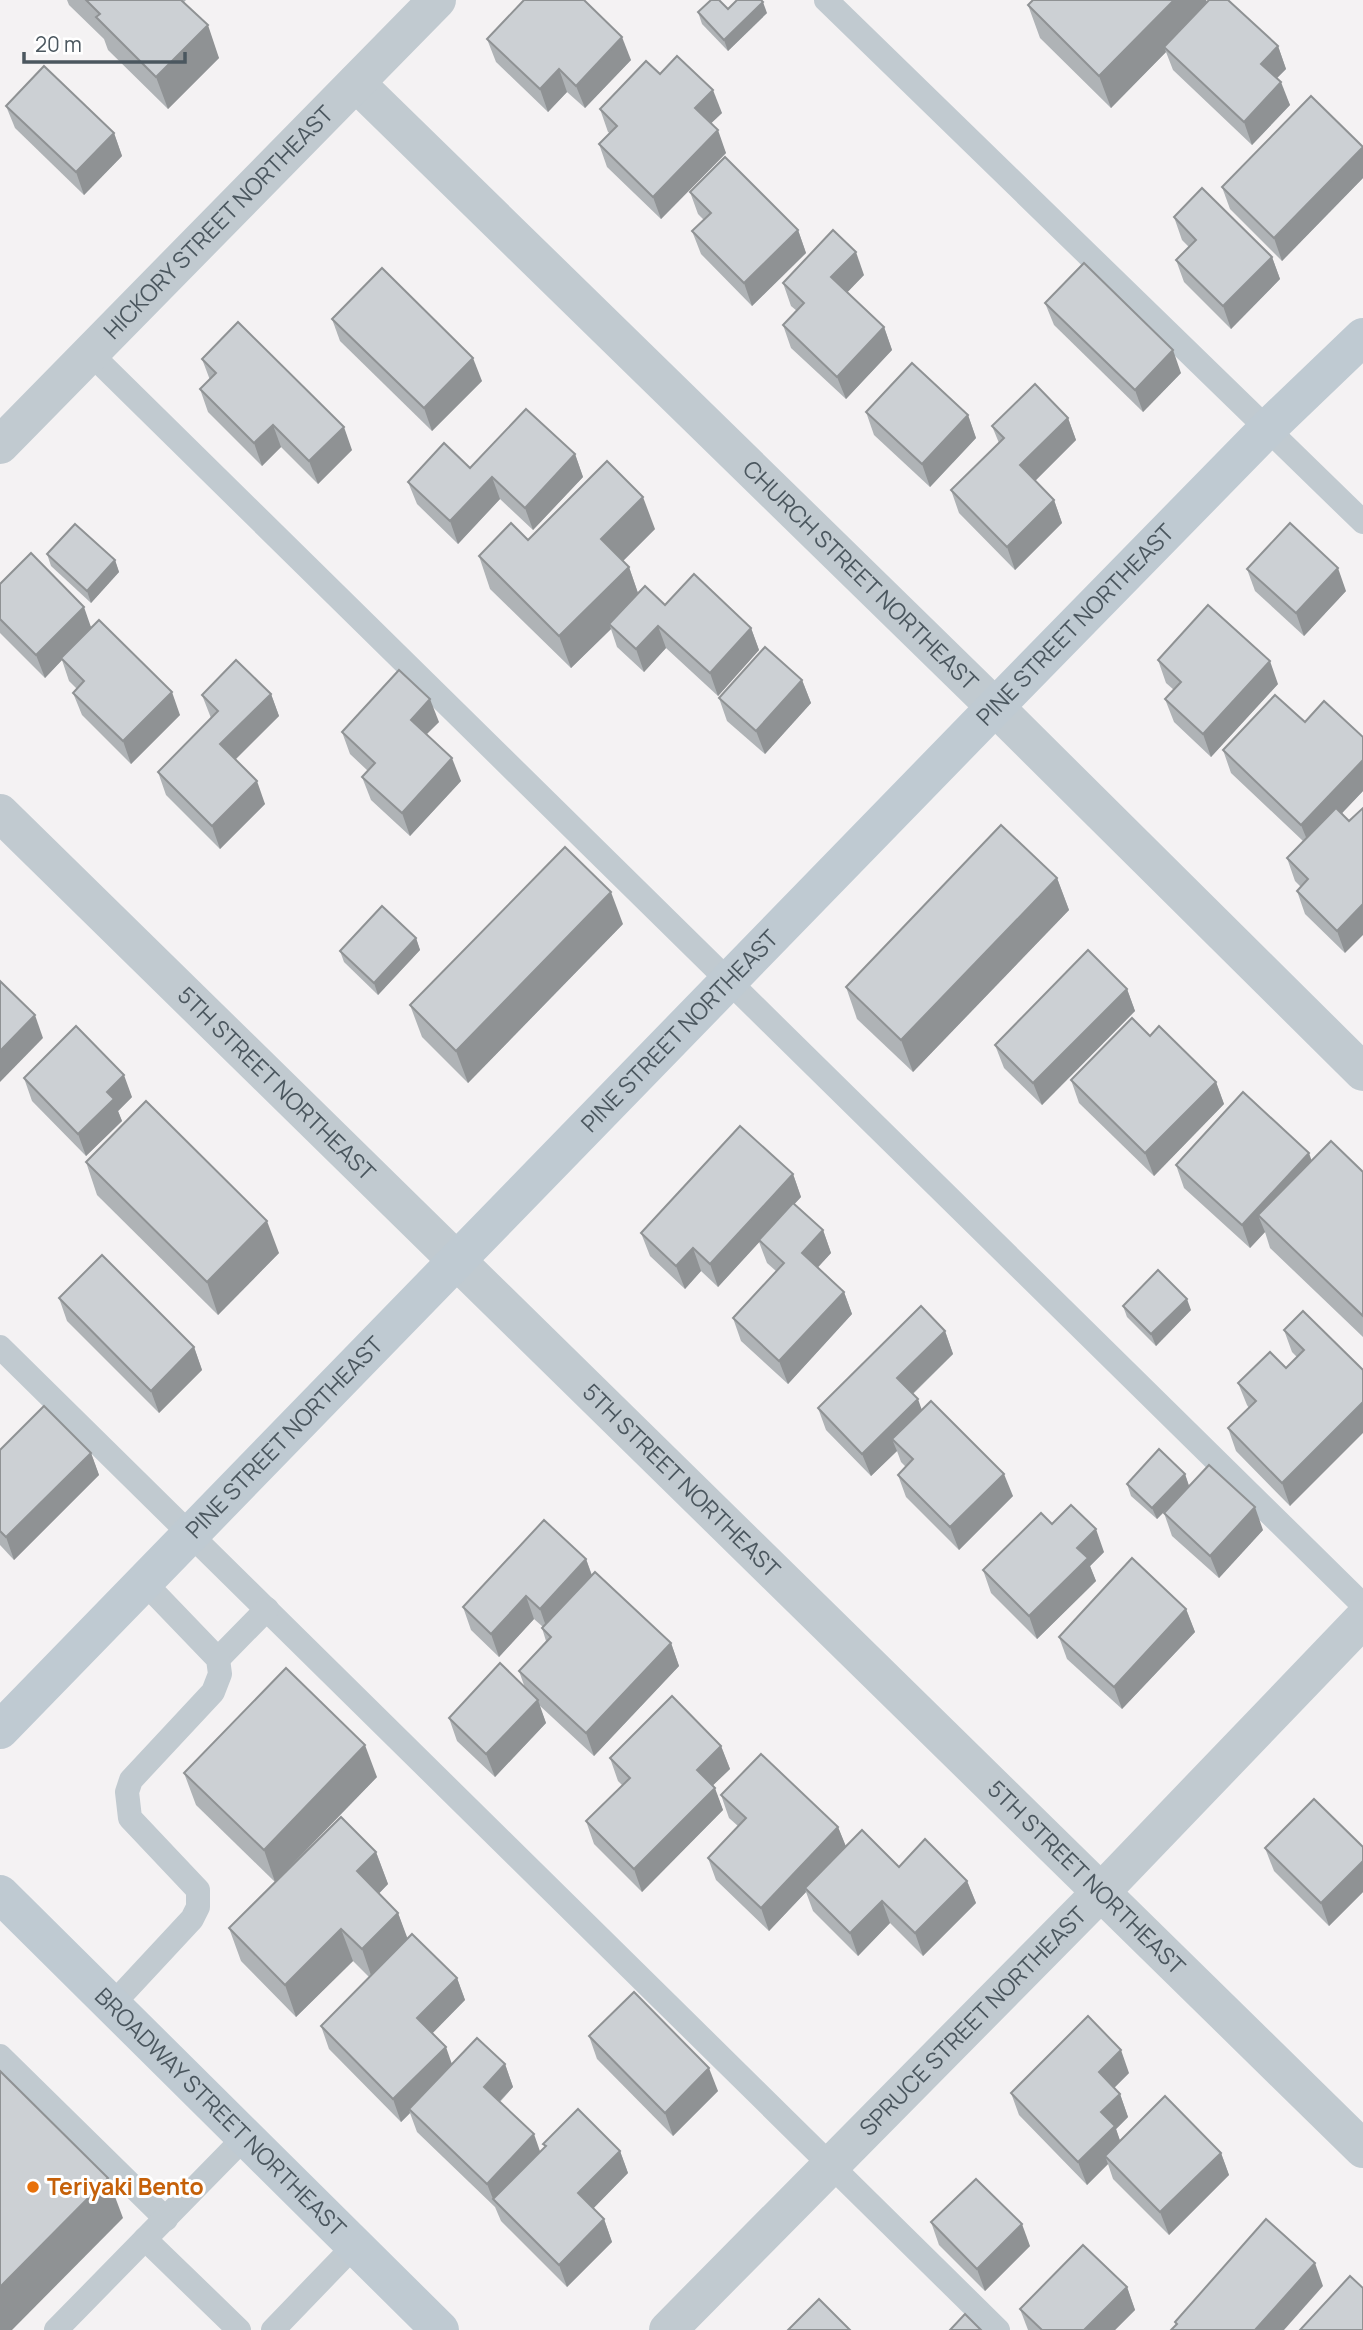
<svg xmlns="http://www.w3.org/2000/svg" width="1363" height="2330" font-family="Manrope,sans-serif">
<rect width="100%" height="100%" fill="#f4f2f3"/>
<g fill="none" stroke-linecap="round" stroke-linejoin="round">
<!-- lane -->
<g stroke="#c1cad0" stroke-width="24">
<polyline points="826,0 1363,522"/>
<polyline points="90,353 1363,1605"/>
<polyline points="0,1347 998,2330"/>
<polyline points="218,1659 267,1609"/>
<polyline points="112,2005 192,1919 198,1907 198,1890 130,1818 127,1792 131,1780 213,1692 220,1674 218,1659 143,1581"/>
<polyline points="0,2056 166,2219"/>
<polyline points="145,2239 239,2330"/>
<polyline points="56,2330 245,2137"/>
<polyline points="273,2330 355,2245"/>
</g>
<!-- street -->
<g stroke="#c1cad0" stroke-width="38">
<path id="s1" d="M356,83L995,707L1363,1072"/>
<path id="s2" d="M0,445L437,0"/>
<path id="s3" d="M0,813L1363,2149"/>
<path id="s4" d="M668,2330L1101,1892L1363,1619"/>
</g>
<!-- secondary -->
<g stroke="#bfcad2" stroke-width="38">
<path id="s5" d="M0,1730L995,707L1268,428L1363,337"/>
<path id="s6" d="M0,1894L440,2330"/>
</g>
</g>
<!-- wall -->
<g fill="#afb3b6">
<polygon points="67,0 186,0 184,2 219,58 168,109 108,50 104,39 69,5"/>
<polygon points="1206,0 1207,2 1278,46 1286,69 1277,78 1290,105 1252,145 1173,70 1166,52 1111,108 1040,38 1028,5"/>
<polygon points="728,9 767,13 728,51 702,24 698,12"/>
<polygon points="487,39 631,60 585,108 567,92 548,112 496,62"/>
<polygon points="660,74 722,113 711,123 726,153 661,219 607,167 599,144 610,133 608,132 600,109"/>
<polygon points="6,106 114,133 122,156 84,195 15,128"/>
<polygon points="1363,147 1363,178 1282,261 1230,209 1222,187"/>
<polygon points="690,192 798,230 806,253 752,306 701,254 692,231 704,220 698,214"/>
<polygon points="1174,217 1272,257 1280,279 1231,329 1184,282 1176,260 1189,247 1182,240"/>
<polygon points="864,275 847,292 884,327 892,350 846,399 791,348 783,325 797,311 791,306 783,283"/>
<polygon points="1045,303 1181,373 1143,412 1054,325"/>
<polygon points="332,319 482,381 432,431 340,341"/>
<polygon points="202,359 352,450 318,484 281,447 262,466 208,412 200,389 210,380"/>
<polygon points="866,412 968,415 976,438 930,487 874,435"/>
<polygon points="1068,418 1076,440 1035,481 1054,500 1062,523 1015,570 959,513 951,490 999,443 992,426"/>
<polygon points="575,454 583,477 533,530 500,499 458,544 417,504 408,482 470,468"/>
<polygon points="655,529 623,561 629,567 638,593 665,605 751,628 759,650 718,696 666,648 644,672 617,647 611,629 571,668 490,589 479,556 528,540"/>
<polygon points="47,554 115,560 119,572 91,603 51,566"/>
<polygon points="1247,569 1346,591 1304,636 1255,591"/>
<polygon points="0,584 92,627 180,715 131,764 82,715 73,693 77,689 69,681 62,660 45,678 0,633"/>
<polygon points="1158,660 1278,684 1211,757 1174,722 1165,699 1174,690 1166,683"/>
<polygon points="802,680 811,703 765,754 727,721 719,698"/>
<polygon points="271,694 279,716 235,759 265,804 220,849 166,795 158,772 211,718 202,695"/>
<polygon points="439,722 426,734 461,781 410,836 371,800 362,777 368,771 350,754 342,732"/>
<polygon points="1305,722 1363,737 1363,791 1341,814 1345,953 1305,914 1297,891 1301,887 1295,881 1287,858 1303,841 1231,773 1223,750"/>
<polygon points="1057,878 1069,910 913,1072 857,1019 846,987"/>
<polygon points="623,924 468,1083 422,1037 410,1005"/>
<polygon points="416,938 420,950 378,995 344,962 340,951"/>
<polygon points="1127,989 1135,1011 1042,1105 1004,1068 995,1045"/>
<polygon points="1150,1036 1216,1082 1224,1104 1154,1176 1079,1103 1071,1080"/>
<polygon points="24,1078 132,1097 118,1111 122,1121 86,1156 32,1101"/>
<polygon points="1312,1160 1363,1172 1363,1337 1270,1248 1265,1232 1250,1248 1184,1188 1176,1165"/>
<polygon points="86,1162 279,1253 218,1315 97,1195"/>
<polygon points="793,1174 801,1197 794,1204 823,1230 831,1253 818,1267 844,1292 852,1314 788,1384 741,1341 733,1318 776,1271 767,1263 759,1242 718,1287 701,1271 685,1289 650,1256 641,1233"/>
<polygon points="59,1298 194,1347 202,1370 159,1413 67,1321"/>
<polygon points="1123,1306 1191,1310 1156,1346 1127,1317"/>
<polygon points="1284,1330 1363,1370 1290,1506 1236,1451 1228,1428 1249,1408 1247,1405 1238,1383 1286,1368 1297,1357 1292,1352"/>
<polygon points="945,1331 953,1354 913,1394 922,1410 1013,1496 959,1550 906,1497 898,1475 906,1467 901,1462 897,1451 871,1476 826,1430 818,1408"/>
<polygon points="0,1450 91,1453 99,1475 14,1560 0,1545"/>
<polygon points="1185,1474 1189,1486 1157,1519 1131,1496 1127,1484"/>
<polygon points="1164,1513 1263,1530 1219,1578 1172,1536"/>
<polygon points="1052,1524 1104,1552 1090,1566 1096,1581 1037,1639 991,1593 983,1570"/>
<polygon points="586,1559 592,1575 671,1643 679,1666 594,1756 539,1705 546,1723 495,1777 457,1741 449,1718 525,1688 519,1671 546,1641 542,1628 543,1627 534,1619 499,1657 471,1630 463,1607"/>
<polygon points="1186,1609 1195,1632 1122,1709 1067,1659 1059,1637"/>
<polygon points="721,1746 730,1769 713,1785 723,1810 642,1892 594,1844 586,1821 622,1785 618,1781 610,1758"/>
<polygon points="184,1773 377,1777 275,1882 196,1805"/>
<polygon points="721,1795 838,1827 846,1847 899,1867 967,1881 976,1903 923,1956 890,1923 858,1956 813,1911 806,1892 769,1931 716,1880 708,1858 738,1826 729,1818"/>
<polygon points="1363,1847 1363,1892 1329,1926 1274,1871 1265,1848"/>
<polygon points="376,1852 388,1884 379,1893 398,1913 407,1939 457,1978 465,2000 432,2033 452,2064 505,2064 513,2087 500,2102 540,2152 545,2147 543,2144 620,2151 628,2173 593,2208 604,2219 612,2242 567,2287 501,2221 495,2207 417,2132 410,2113 401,2122 329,2049 321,2026 369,1977 353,1961 296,2017 241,1961 229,1928"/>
<polygon points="589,2036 718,2091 673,2136 597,2059"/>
<polygon points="1129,2073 1114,2088 1120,2094 1128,2117 1116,2129 1120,2141 1221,2153 1229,2175 1169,2235 1113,2179 1108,2164 1087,2185 1019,2115 1011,2093"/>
<polygon points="931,2222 1030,2246 985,2291 939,2245"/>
<polygon points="1127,2287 1135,2310 1115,2330 1028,2330 1020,2309"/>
</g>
<!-- shaded-wall -->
<g fill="#8f9294">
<polygon points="1174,0 1206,0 1209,9 1164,47 1166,52 1111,108 1099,76"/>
<polygon points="763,2 767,13 728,51 724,40"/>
<polygon points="208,25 219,58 168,109 156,77"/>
<polygon points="622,37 631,60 585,108 576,86"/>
<polygon points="1278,46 1286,69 1269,86 1261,64"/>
<polygon points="559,69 567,92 548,112 540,89"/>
<polygon points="1281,82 1290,105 1252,145 1244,122"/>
<polygon points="713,90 722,113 703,131 695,108"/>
<polygon points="718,130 726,153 661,219 653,197"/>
<polygon points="114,133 122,156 84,195 76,172"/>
<polygon points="1363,147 1363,178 1282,261 1274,238"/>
<polygon points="798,230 806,253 752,306 744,283"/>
<polygon points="856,252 864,275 840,300 831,277"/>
<polygon points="1272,257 1280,279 1231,329 1223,306"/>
<polygon points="884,327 892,350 846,399 837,377"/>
<polygon points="1173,350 1181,373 1143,412 1135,390"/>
<polygon points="473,358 482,381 432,431 424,408"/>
<polygon points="968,415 976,438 930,487 922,464"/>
<polygon points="1068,418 1076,440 1028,488 1020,465"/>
<polygon points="273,425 281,447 262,466 254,443"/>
<polygon points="344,427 352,450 318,484 309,461"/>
<polygon points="575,454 583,477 533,530 525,508"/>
<polygon points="492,477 500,499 458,544 450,521"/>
<polygon points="643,497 655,529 613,571 601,539"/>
<polygon points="1054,500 1062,523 1015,570 1007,547"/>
<polygon points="115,560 119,572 91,603 87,591"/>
<polygon points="629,567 640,599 609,624 611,629 571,668 559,636"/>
<polygon points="1338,568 1346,591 1304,636 1296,613"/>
<polygon points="84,607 92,630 61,658 62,660 45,678 36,655"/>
<polygon points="658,626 666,648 644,672 636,649"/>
<polygon points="751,628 759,650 718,696 710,673"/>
<polygon points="1270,661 1278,684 1211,757 1203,734"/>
<polygon points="802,680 811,703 765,754 756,731"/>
<polygon points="172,692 180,715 131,764 123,741"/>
<polygon points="271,694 279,716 228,767 220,744"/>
<polygon points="430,699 439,722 419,742 411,720"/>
<polygon points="452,758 461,781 410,836 402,813"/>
<polygon points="1363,760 1363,791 1310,847 1301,825"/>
<polygon points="257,781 265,804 220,849 212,826"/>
<polygon points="1057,878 1069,910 913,1072 901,1040"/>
<polygon points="611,892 623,924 468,1083 456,1051"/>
<polygon points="1363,904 1363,935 1345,953 1337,931"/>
<polygon points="416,938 420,950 378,995 374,983"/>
<polygon points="1127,989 1135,1011 1042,1105 1033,1083"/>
<polygon points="35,1015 43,1038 0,1082 0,1051"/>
<polygon points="124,1075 132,1097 118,1111 122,1121 86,1156 78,1134 107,1092"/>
<polygon points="1216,1082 1224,1104 1154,1176 1145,1153"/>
<polygon points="1309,1153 1317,1176 1258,1215 1265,1232 1250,1248 1242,1225"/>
<polygon points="793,1174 801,1197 718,1287 710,1264"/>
<polygon points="267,1221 279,1253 218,1315 207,1282"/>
<polygon points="823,1230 831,1253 810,1276 802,1253"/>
<polygon points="693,1248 701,1271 685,1289 676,1266"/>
<polygon points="844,1292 852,1314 788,1384 779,1361"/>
<polygon points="1187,1299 1191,1310 1156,1346 1151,1334"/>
<polygon points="945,1331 953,1354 905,1401 897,1378"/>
<polygon points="194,1347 202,1370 159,1413 151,1391"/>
<polygon points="918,1399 926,1422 892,1439 897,1451 871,1476 862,1454"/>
<polygon points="1363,1402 1363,1433 1290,1506 1282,1483"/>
<polygon points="91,1453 99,1475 14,1560 6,1537"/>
<polygon points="1004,1474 1013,1496 959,1550 950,1527"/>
<polygon points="1185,1474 1189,1486 1157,1519 1152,1508"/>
<polygon points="1255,1507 1263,1530 1219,1578 1210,1556"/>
<polygon points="1096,1529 1104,1552 1090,1566 1096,1581 1037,1639 1029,1616 1077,1548"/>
<polygon points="586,1559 594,1582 548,1632 540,1609"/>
<polygon points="526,1596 534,1619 499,1657 491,1634"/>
<polygon points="1186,1609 1195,1632 1122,1709 1114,1687"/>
<polygon points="671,1643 679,1666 594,1756 586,1733"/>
<polygon points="538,1700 546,1723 495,1777 486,1754"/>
<polygon points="365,1745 377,1777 275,1882 264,1850"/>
<polygon points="721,1746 730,1769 706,1792 697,1770"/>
<polygon points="715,1788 723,1810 642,1892 634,1869"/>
<polygon points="838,1827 847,1849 805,1888 806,1892 769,1931 761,1908"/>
<polygon points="376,1852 388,1884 369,1904 357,1871"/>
<polygon points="1363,1861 1363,1892 1329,1926 1321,1903"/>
<polygon points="967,1881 976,1903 923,1956 915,1933"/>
<polygon points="882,1901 890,1923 858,1956 850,1933"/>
<polygon points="398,1913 410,1945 373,1981 362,1949"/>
<polygon points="341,1929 353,1961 296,2017 285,1985"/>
<polygon points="457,1978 465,2000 425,2041 417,2018"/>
<polygon points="446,2047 454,2070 409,2109 410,2113 401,2122 393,2099"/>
<polygon points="1121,2050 1129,2073 1107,2095 1099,2072"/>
<polygon points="505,2064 513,2087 492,2109 484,2087"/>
<polygon points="709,2068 718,2091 673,2136 665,2113"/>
<polygon points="1120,2094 1128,2117 1116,2129 1123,2149 1105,2156 1108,2164 1087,2185 1078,2162 1101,2112"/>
<polygon points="534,2134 542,2157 493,2199 487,2184"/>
<polygon points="620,2151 628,2173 586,2216 578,2193"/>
<polygon points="1221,2153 1229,2175 1169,2235 1160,2212"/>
<polygon points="108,2178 123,2218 12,2330 0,2330 0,2287"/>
<polygon points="604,2219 612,2242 567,2287 559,2265"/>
<polygon points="1022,2224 1030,2246 985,2291 977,2269"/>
<polygon points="1315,2263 1323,2286 1284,2330 1255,2330"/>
<polygon points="1127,2287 1135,2310 1115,2330 1084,2330"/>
</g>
<!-- building -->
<g fill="#ccd0d4" stroke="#8f9294" stroke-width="2">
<polygon points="86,0 181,0 208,25 156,77 96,17 100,14"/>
<polygon points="524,0 584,0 622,37 576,86 559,69 540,89 487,39"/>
<polygon points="711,0 719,0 728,9 737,0 761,0 763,2 724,40 698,12"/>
<polygon points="1033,0 1174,0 1099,76 1028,5"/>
<polygon points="1209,0 1228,0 1278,46 1261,64 1281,82 1244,122 1164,47"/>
<polygon points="677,56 713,90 695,108 718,130 653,197 599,144 617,126 600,109 646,61 660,74"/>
<polygon points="44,66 114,133 76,172 6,106"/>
<polygon points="1311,96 1363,147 1274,238 1222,187"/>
<polygon points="725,157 798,230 744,283 692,231 711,213 690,192"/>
<polygon points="1202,188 1272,257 1223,306 1176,260 1196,240 1174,217"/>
<polygon points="833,230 856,252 831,277 884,327 837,377 783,325 804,303 783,283"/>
<polygon points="1084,263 1173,350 1135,390 1045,303"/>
<polygon points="382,268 473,358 424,408 332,319"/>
<polygon points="238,322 344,427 309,461 273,425 254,443 200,389 216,373 202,359"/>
<polygon points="912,363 968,415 922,464 866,412"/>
<polygon points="1035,384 1068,418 1020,465 1054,500 1007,547 951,490 1004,438 992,426"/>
<polygon points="526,409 575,454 525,508 492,477 450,521 408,482 444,443 470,468"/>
<polygon points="607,461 643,497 601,539 629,567 559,636 479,556 511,523 528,540"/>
<polygon points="1290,523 1338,568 1296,613 1247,569"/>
<polygon points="75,524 115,560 87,591 47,554"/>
<polygon points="31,553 84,607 36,655 0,619 0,584"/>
<polygon points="694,574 751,628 710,673 658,626 636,649 609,624 645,586 665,605"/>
<polygon points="1208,605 1270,661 1203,734 1165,699 1181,682 1158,660"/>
<polygon points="99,620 172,692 123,741 73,693 84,681 61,658"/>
<polygon points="765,647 802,680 756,731 719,698"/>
<polygon points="236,660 271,694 220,744 257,781 212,826 158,772 218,711 202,695"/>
<polygon points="399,670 430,699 411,720 452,758 402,813 362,777 375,763 342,732"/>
<polygon points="1275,695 1305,722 1324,701 1363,737 1363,760 1301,825 1223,750"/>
<polygon points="1336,808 1349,821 1363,808 1363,904 1337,931 1297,891 1308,879 1287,858"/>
<polygon points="1001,825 1057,878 901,1040 846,987"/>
<polygon points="565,847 611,892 456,1051 410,1005"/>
<polygon points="382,906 416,938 374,983 340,951"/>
<polygon points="1088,950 1127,989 1033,1083 995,1045"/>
<polygon points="0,981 35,1015 0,1051"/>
<polygon points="1132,1018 1150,1036 1159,1026 1216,1082 1145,1153 1071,1080"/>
<polygon points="76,1026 124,1075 107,1092 114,1099 78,1134 24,1078"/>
<polygon points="1243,1092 1309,1153 1242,1225 1176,1165"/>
<polygon points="146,1101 267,1221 207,1282 86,1162"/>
<polygon points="740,1126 793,1174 710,1264 693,1248 676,1266 641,1233"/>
<polygon points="1331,1141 1363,1172 1363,1316 1258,1215"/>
<polygon points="793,1203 823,1230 802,1253 844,1292 779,1361 733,1318 784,1263 759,1240"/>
<polygon points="102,1255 194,1347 151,1391 59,1298"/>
<polygon points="1158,1270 1187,1299 1151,1334 1123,1306"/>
<polygon points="921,1306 945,1331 897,1378 918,1399 862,1454 818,1408"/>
<polygon points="1303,1311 1363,1370 1363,1402 1282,1483 1228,1428 1256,1401 1238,1383 1270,1352 1286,1368 1304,1350 1284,1330"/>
<polygon points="931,1401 1004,1474 950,1527 898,1475 913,1459 892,1439"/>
<polygon points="44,1406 91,1453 6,1537 0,1531 0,1450"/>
<polygon points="1159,1449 1185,1474 1152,1508 1127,1484"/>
<polygon points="1209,1465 1255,1507 1210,1556 1164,1513"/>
<polygon points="1071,1505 1096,1529 1077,1548 1088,1558 1029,1616 983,1570 1041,1513 1052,1524"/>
<polygon points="544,1520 586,1559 540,1609 526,1596 491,1634 463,1607"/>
<polygon points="1132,1558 1186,1609 1114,1687 1059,1637"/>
<polygon points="595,1572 671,1643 586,1733 519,1671 551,1637 542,1628"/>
<polygon points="500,1663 538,1700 486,1754 449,1718"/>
<polygon points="286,1668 365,1745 264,1850 184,1773"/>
<polygon points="672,1696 721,1746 697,1770 715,1788 634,1869 586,1821 630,1778 610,1758"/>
<polygon points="761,1754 838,1827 761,1908 708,1858 746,1818 721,1795"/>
<polygon points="1314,1799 1363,1847 1363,1861 1321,1903 1265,1848"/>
<polygon points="341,1817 376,1852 357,1871 398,1913 362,1949 341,1929 285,1985 229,1928"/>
<polygon points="862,1830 899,1867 925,1839 967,1881 915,1933 882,1901 850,1933 805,1888"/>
<polygon points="412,1934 457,1978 417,2018 446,2047 393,2099 321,2026"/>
<polygon points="634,1992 709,2068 665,2113 589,2036"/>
<polygon points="1088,2016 1121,2050 1099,2072 1120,2094 1101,2112 1115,2126 1078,2162 1011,2093"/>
<polygon points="477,2038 505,2064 484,2087 534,2134 487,2184 409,2109"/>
<polygon points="0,2071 108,2178 0,2287"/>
<polygon points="1165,2096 1221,2153 1160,2212 1105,2156"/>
<polygon points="578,2109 620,2151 578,2193 604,2219 559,2265 493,2199 546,2146 543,2144"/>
<polygon points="976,2179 1022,2224 977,2269 931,2222"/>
<polygon points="1266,2219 1315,2263 1255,2330 1171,2330 1177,2324 1175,2322"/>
<polygon points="1083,2245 1127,2287 1084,2330 1042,2330 1020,2309"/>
<polygon points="1350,2276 1363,2288 1363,2330 1300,2330"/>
<polygon points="819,2299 850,2330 788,2330"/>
<polygon points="965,2314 981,2330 950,2330"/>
</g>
<!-- markers -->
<circle fill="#e8710a" stroke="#fff" stroke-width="2.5" cx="33" cy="2187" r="7"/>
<g text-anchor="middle" stroke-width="6" stroke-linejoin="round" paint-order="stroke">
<!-- street labels -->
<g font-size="23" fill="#4b575f" stroke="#fff">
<text dy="8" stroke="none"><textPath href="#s2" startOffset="312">HICKORY STREET NORTHEAST</textPath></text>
<text dy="8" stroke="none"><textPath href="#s1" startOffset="705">CHURCH STREET NORTHEAST</textPath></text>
<text dy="8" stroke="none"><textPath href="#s5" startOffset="1542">PINE STREET NORTHEAST</textPath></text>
<text dy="8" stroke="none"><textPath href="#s5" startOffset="975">PINE STREET NORTHEAST</textPath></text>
<text dy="8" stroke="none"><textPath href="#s3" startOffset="387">5TH STREET NORTHEAST</textPath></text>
<text dy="8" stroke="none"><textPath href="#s5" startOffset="408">PINE STREET NORTHEAST</textPath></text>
<text dy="8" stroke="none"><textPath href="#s3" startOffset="954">5TH STREET NORTHEAST</textPath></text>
<text dy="8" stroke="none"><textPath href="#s3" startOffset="1521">5TH STREET NORTHEAST</textPath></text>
<text dy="8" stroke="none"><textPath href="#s4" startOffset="434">SPRUCE STREET NORTHEAST</textPath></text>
<text dy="8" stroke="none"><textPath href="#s6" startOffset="310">BROADWAY STREET NORTHEAST</textPath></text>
</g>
<!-- food labels -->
<g font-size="23" font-weight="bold" fill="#c56008" stroke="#fff" text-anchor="start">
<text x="47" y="2195">Teriyaki Bento</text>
</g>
</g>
<!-- scale -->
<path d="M24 52v10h161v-10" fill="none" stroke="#4b575f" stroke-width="3.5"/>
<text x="35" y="52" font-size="21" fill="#4b575f" stroke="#ffffff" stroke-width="5" paint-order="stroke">20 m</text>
</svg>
